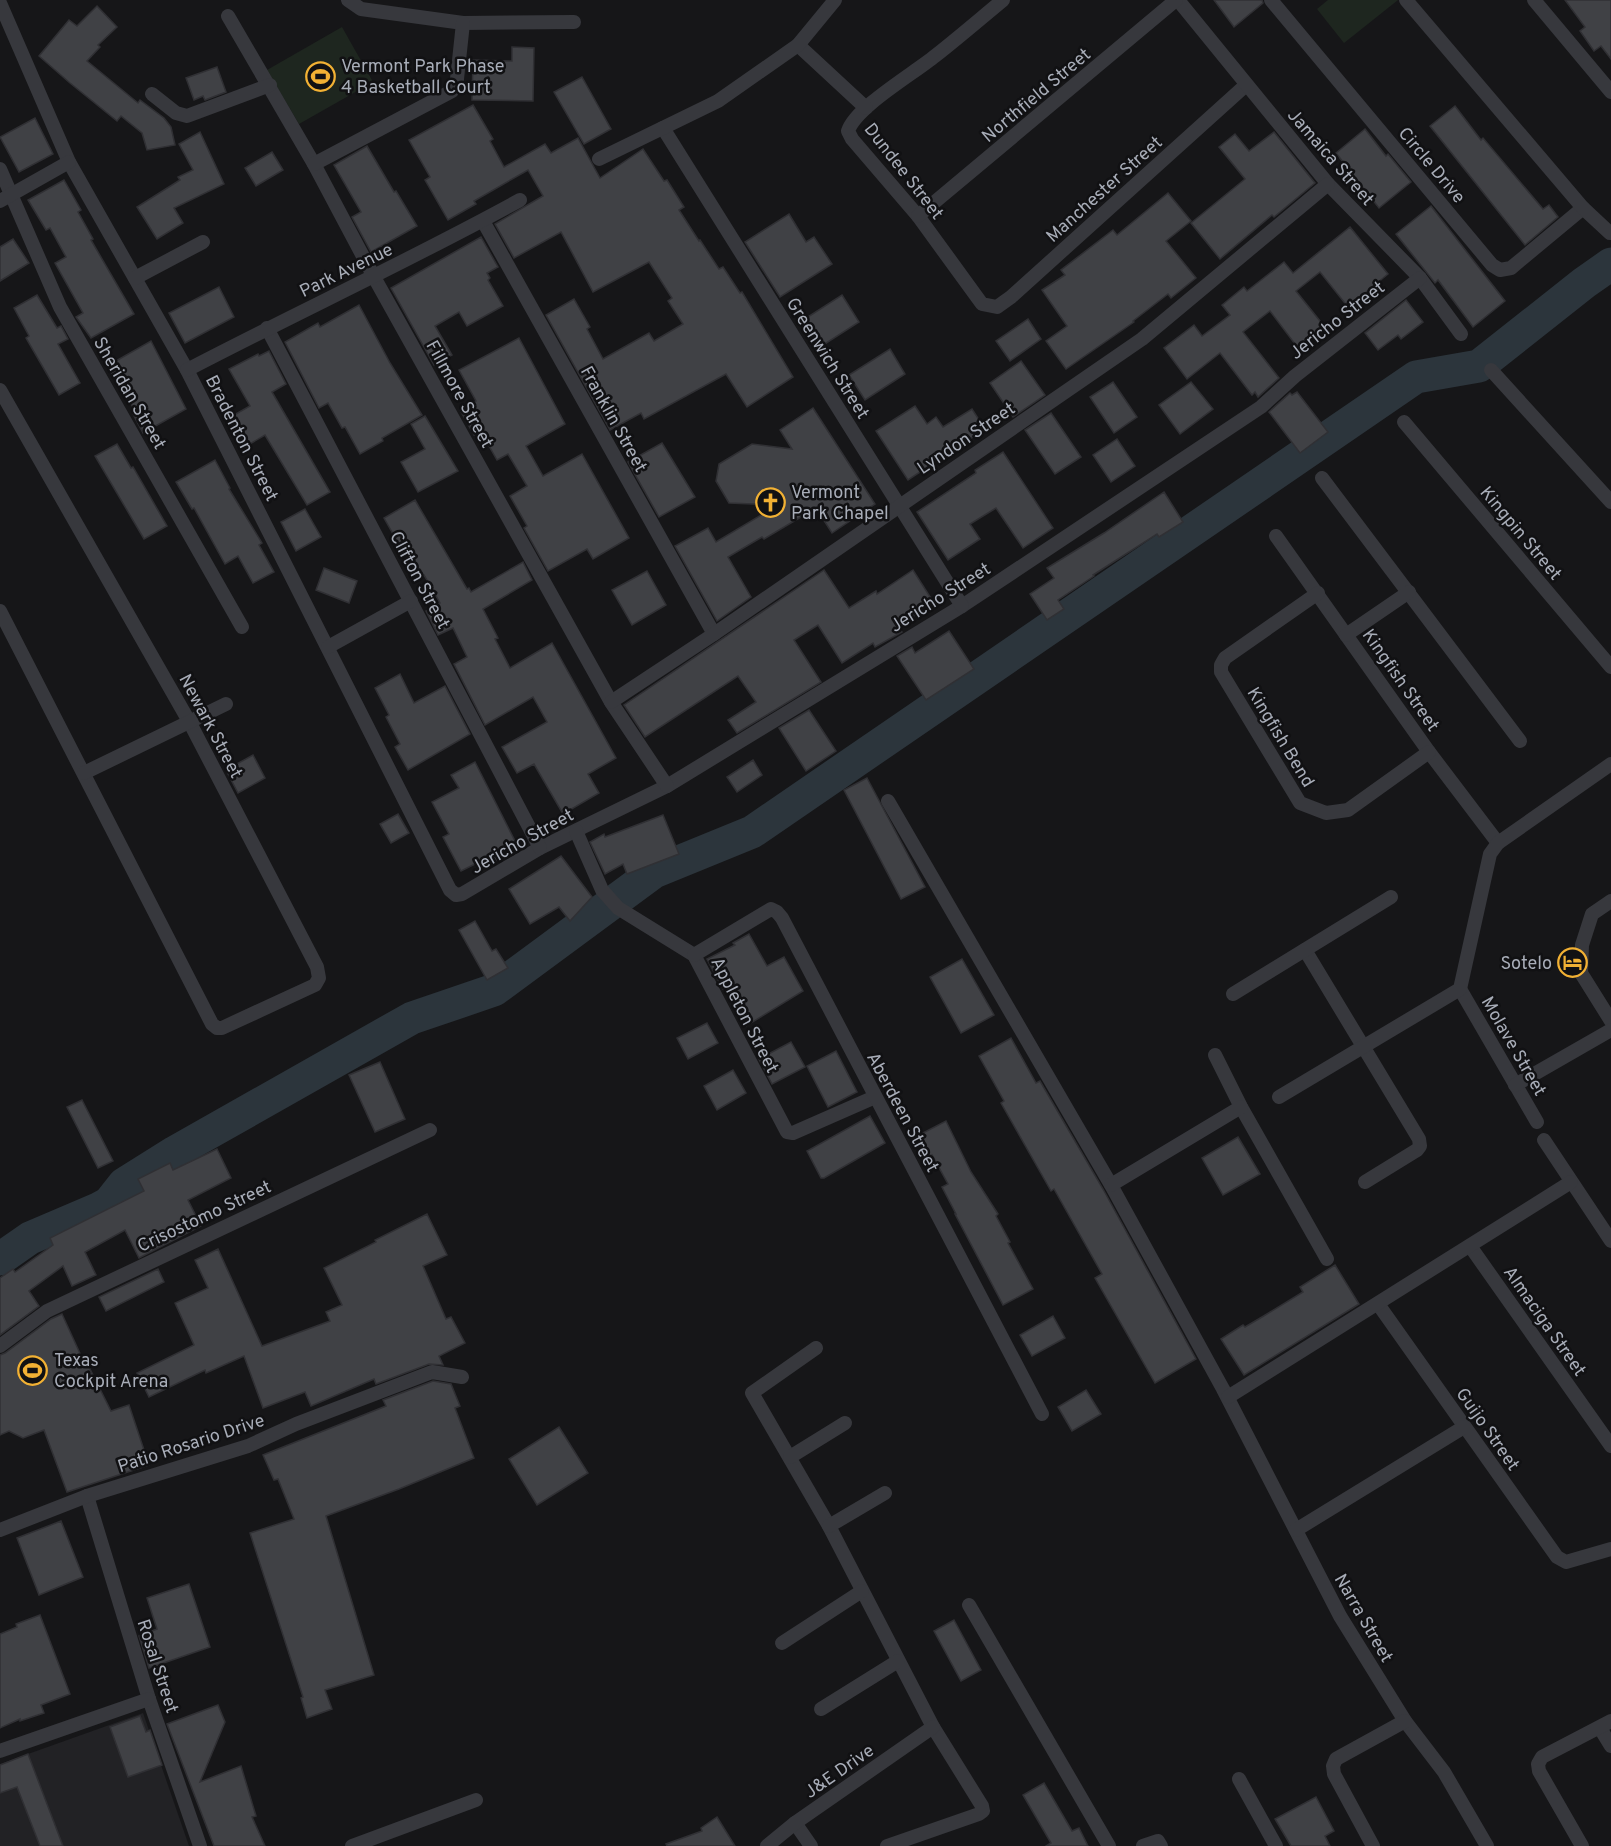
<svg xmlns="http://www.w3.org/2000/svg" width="1611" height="1846" font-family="Overpass,sans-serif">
<rect width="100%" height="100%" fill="#161618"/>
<!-- built -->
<polygon fill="#222225" points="143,1713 189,1846 0,1846 0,1764"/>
<!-- green -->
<g fill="#1e261f">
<polygon points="1328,0 1398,0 1344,43 1317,9"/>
<polygon points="342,27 373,82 299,124 267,70"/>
</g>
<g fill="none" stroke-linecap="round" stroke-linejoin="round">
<!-- river -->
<polyline stroke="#2c353c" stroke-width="33" points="0,1259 30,1238 98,1209 109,1203 124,1184 175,1152 412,1018 494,990 654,872 752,832 1416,377 1479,366 1584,283 1611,264"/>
</g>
<!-- building -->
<g fill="#404145" stroke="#303034" stroke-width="1.5">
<polygon points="1214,0 1262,0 1263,3 1234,27"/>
<polygon points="1565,0 1611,0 1611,59 1601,46 1594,51 1580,31 1585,27"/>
<polygon points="97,6 117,27 98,45 100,47 87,61 138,103 140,100 164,118 171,127 175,145 147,150 142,133 121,116 117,121 70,83 39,56 69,20 77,26"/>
<polygon points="512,47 534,48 533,101 472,100 473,60 512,61"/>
<polygon points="217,67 226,92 205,100 203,96 194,100 186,78"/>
<polygon points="582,77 611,129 584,144 554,92"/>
<polygon points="473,105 493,139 490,141 504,167 545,144 551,153 578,138 600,178 643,149 664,181 667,180 684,207 679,210 699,241 700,240 719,269 723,267 740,293 742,292 793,377 747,407 726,374 644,419 641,413 610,430 546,315 574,299 590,327 587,329 603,359 649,333 654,341 683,324 668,301 672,298 649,262 593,292 561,232 514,258 495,224 543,196 528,170 474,201 476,204 448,220 425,180 430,177 409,140"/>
<polygon points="1455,106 1481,140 1483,138 1543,209 1549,205 1558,217 1525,245 1430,126"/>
<polygon points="35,118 53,154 19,172 0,137"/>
<polygon points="1365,129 1386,156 1388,154 1411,182 1379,208 1336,153"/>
<polygon points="200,132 224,184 174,208 183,223 157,239 137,207 180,180 178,177 193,170 179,144"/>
<polygon points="1274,132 1315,183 1274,217 1272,215 1220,259 1191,223 1245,179 1219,147 1235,134 1249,151"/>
<polygon points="367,146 394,192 396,191 417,226 371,252 352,217 361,212 334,165"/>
<polygon points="272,152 283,170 256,186 245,168"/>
<polygon points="64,180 81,210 78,212 93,239 91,240 134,314 91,338 76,317 83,313 55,263 66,257 50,228 46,230 28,200"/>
<polygon points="1168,193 1191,221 1166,241 1196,278 1171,298 1168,294 1133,321 1134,322 1066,369 1046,341 1067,326 1042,290 1065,275 1061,270 1113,230 1117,235"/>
<polygon points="1431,206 1505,301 1473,327 1438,280 1435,283 1396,234"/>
<polygon points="789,214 806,242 814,237 832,264 780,297 745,242"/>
<polygon points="1350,227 1388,274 1348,307 1320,272 1296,291 1324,326 1298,348 1270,311 1243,332 1279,378 1258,397 1255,392 1252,395 1220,353 1187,379 1164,348 1194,325 1202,336 1230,315 1222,305 1244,287 1247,291 1284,262 1293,273"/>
<polygon points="481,237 498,267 487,273 490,278 488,280 503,306 467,326 459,312 435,326 452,355 434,365 391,288"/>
<polygon points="13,239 29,263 0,281 0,247"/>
<polygon points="219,287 234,317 185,343 169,313"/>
<polygon points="37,295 57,328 61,326 68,339 58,344 80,383 59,395 26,338 29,336 14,308"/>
<polygon points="842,295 859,322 817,349 800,322"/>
<polygon points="1406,300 1423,322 1401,339 1398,335 1378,350 1365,333"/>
<polygon points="359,305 390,363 422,415 382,438 383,441 360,454 345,427 342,428 328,403 319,408 285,342 318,323 320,327"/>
<polygon points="1028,319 1041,339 1010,361 996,341"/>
<polygon points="519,338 565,424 526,446 543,476 582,454 629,538 593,559 587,549 548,571 524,528 527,526 510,496 527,486 508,454 497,460 481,432 474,435 460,410 476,401 459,370"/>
<polygon points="151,341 186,409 143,433 133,414 136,412 107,366"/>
<polygon points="890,349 905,374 865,400 849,375"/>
<polygon points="269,351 286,384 272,392 330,492 307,505 265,435 243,448 227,419 250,406 229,369 258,354 259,356"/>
<polygon points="1021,361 1045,395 1013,417 990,383"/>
<polygon points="1113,382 1137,417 1114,433 1090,397"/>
<polygon points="1191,382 1213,409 1180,434 1159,405"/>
<polygon points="1297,392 1328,432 1300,453 1269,412 1290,393 1292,395"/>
<polygon points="915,406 927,424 936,417 943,427 972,409 985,429 908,480 876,431"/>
<polygon points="813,408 875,504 832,533 816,508 764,539 762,537 728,557 751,597 717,621 675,546 708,528 716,542 778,505 729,503 716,481 719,464 752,444 792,449 780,430"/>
<polygon points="1051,413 1081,457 1055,474 1025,430"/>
<polygon points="425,416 458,471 418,492 401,462 425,449 411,424"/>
<polygon points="1117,439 1135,466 1111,482 1093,455"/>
<polygon points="662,443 695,497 659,517 628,462"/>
<polygon points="117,444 131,468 133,467 167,526 144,539 95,456"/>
<polygon points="1003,452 1053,528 1023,548 996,508 970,524 980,539 948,560 917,512 976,473 975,470"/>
<polygon points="215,460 230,488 229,489 262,543 259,545 274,572 253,583 238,556 225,564 194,508 192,509 176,482"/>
<polygon points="1164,492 1183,522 1159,537 1157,534 1093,575 1094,576 1058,600 1064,609 1047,620 1030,594 1054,578 1047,568 1104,533"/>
<polygon points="415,500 467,589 469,588 471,592 523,562 532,580 483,609 498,638 495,639 510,668 552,643 616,758 588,774 599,793 563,814 534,764 517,773 502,747 547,722 533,697 485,725 454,664 467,657 453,628 438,635 426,611 440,603 424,575 418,578 384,518"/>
<polygon points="305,509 321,537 296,551 281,522"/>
<polygon points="324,568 357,581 349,603 316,590"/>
<polygon points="824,570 849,608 876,591 877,594 913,570 934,603 898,626 902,632 875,647 873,643 842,663 818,625 794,640 821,682 737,733 728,720 756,702 738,676 645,737 624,705"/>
<polygon points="647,571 666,605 632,625 612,590"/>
<polygon points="949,631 974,669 926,700 897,656 912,647 915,653"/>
<polygon points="400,674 414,703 445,686 470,734 408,770 395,747 400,744 386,717 389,715 375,688"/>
<polygon points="809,710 836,751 806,771 779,728"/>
<polygon points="253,755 265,778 238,793 226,770"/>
<polygon points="753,760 762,775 737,792 727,777"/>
<polygon points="475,762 519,849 490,864 487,858 461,871 443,837 449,834 432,802 459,788 451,775"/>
<polygon points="867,778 925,887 901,899 844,790"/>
<polygon points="398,814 409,833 391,843 380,824"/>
<polygon points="663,815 679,854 627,874 623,864 605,874 590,842 604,834 605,837"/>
<polygon points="561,856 592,897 570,921 559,907 530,924 509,889"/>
<polygon points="475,921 492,951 496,949 508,968 487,980 459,930"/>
<polygon points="749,934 767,966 784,957 803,991 746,1026 725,988 723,989 707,959 735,945 733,943"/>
<polygon points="962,959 994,1015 961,1033 930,977"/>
<polygon points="707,1023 718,1043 688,1059 677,1038"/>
<polygon points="1011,1038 1036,1083 1040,1081 1103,1189 1196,1359 1155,1383 1095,1278 1102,1274 1054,1189 1051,1191 1001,1103 1004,1101 979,1056"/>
<polygon points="791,1042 805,1067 772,1084 759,1059"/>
<polygon points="836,1051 857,1092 828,1107 807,1066"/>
<polygon points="380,1062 405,1119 375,1132 349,1075"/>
<polygon points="733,1070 746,1093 717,1110 704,1086"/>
<polygon points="82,1100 113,1161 98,1168 67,1107"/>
<polygon points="870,1116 885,1143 824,1178 821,1178 807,1151"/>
<polygon points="946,1121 971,1172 998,1214 996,1216 1010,1242 1008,1243 1033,1289 1003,1305 955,1214 956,1214 942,1187 948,1184 932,1155 928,1157 917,1136"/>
<polygon points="1238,1137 1260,1174 1223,1195 1202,1158"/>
<polygon points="217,1149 231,1178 188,1200 201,1226 139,1258 125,1230 85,1252 96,1275 72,1286 63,1266 29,1291 39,1306 0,1335 0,1278 13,1269 15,1272 53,1245 50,1238 144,1191 138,1179 170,1163 173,1170"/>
<polygon points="427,1214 447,1255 423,1266 446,1319 451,1317 465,1343 439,1356 443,1365 429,1364 376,1384 374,1379 311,1406 305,1392 263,1408 244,1356 206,1373 205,1370 149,1397 137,1373 194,1345 175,1303 208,1288 195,1260 218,1249 262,1346 330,1321 326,1312 342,1305 324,1268 376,1242 375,1240"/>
<polygon points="1335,1265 1359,1304 1244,1375 1221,1339 1243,1325 1245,1327 1262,1317 1303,1292 1300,1287"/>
<polygon points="158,1269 164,1282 106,1311 99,1297"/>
<polygon points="62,1314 83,1360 85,1359 111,1411 129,1405 149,1465 67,1492 44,1430 23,1438 9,1431 0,1435 0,1355 5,1353 51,1319"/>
<polygon points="1053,1316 1065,1338 1032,1356 1020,1335"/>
<polygon points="433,1381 451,1384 460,1406 455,1408 474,1458 399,1489 326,1516 374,1675 325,1690 332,1709 307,1718 301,1698 303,1697 250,1533 294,1519 278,1479 274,1480 263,1455 386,1406 383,1400"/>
<polygon points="1086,1390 1101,1414 1072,1431 1058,1407"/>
<polygon points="559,1427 588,1473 537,1505 509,1459"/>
<polygon points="61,1521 83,1577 39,1595 17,1538"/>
<polygon points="189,1584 210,1647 149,1668 139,1636 157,1629 147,1598"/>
<polygon points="40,1615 70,1694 41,1705 44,1713 20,1721 20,1719 0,1728 0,1634 17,1627 16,1624"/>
<polygon points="954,1620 981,1670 961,1681 934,1631"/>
<polygon points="218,1705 225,1722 200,1782 241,1766 256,1816 252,1817 265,1846 214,1846 167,1724"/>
<polygon points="140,1716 146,1732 150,1730 162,1765 128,1777 110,1727"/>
<polygon points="28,1754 63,1846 40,1846 17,1787 0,1793 0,1765"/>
<polygon points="1044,1783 1072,1831 1079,1828 1088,1846 1046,1846 1051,1843 1023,1795"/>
<polygon points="1316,1797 1334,1831 1325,1836 1330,1846 1291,1846 1275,1819"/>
<polygon points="717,1817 735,1846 667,1846 666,1844 702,1831 701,1828"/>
</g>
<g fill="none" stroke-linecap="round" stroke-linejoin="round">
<!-- minor -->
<g stroke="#37383d" stroke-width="14">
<polyline points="348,0 361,9 463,23 574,22"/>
<path d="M1003,0C980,19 958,38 935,56C913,74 856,107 848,131L852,139L918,216L982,304L997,307L1011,297L1246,85"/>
<polyline points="1178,0 1328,184 1420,278 1461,334"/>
<polyline points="1271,0 1492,265 1500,270 1511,268 1583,208"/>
<polyline points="1406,0 1583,208 1610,233"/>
<polyline points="1534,0 1611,92"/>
<polyline points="0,3 69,162 187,370 450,890 456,895 462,894 540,848 667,786 962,606 1261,407 1295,376 1420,278"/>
<polyline points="228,16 314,164 374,277 611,702 667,786"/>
<polyline points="798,45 866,108"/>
<polyline points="152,94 176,113 187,116 270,85"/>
<polyline points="663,128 962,606"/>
<polyline points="599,159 718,101 798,45 835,0"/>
<polyline points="314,164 452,91 457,79 463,23"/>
<polyline points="0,169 60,307 242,627"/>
<polyline points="0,201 69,162"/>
<polyline points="918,216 1176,0"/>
<polyline points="483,221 714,634"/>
<polyline points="135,278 203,242"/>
<polyline points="267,328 540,848"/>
<path d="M187,370C298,312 411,260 520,200"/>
<polyline points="1491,370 1611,502"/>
<polyline points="0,390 190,723 317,967 319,978 315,985 222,1028 217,1028 212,1024 0,611"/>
<polyline points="1404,422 1611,667"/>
<polyline points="1322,478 1520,741"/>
<polyline points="1276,536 1429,752 1498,843"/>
<polyline points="1318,593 1225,658 1221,665 1221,672 1300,803 1326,813 1348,810 1429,752"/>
<polyline points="1346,635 1409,592"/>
<polyline points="328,647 411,601"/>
<polyline points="611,702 714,634 1142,339 1328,184"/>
<polyline points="84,773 226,704"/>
<polyline points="888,801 1111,1185 1223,1389 1340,1616 1405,1721 1444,1772 1487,1846"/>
<polyline points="576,831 602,890 618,908 694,955 787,1132 793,1133 875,1097"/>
<polyline points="1611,901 1592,914 1582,945 1581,973 1611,1021"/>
<polyline points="1305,950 1419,1139 1420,1146 1417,1150 1365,1182"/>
<polyline points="694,955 771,909 777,912 782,918 1042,1414"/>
<polyline points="1460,989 1537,1122"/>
<polyline points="1233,994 1391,897"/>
<polyline points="1215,1055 1241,1107 1327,1259"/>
<polyline points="1515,1085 1611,1030"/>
<polyline points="1279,1097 1460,989 1490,854 1498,843 1611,764"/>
<polyline points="1544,1140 1611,1241"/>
<polyline points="1111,1185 1241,1107"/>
<polyline points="1470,1246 1611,1446"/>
<polyline points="1378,1304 1557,1557 1566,1562 1611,1549"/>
<polyline points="0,1346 47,1311 430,1130"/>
<polyline points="816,1348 752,1393 829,1526 933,1727 982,1806 983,1811 979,1814 887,1846"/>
<polyline points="1228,1397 1571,1182"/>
<polyline points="790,1457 845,1423"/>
<polyline points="87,1496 149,1699 200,1846"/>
<polyline points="829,1526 885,1493"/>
<polyline points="0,1530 87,1496 248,1446 296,1424 432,1372 462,1377"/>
<polyline points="1296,1530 1464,1427"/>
<polyline points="969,1605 1109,1846"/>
<polyline points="782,1643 862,1591"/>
<polyline points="821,1709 898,1661"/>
<polyline points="1600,1728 1611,1746"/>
<polyline points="0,1751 149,1699"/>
<polyline points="1239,1779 1276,1846"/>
<polyline points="795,1823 811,1846"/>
<polyline points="352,1846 476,1800"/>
<polyline points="767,1846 795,1823 933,1727"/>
<polyline points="1143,1846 1158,1841 1161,1846"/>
<polyline points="1373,1846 1334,1774 1333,1766 1336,1759 1405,1721"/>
<polyline points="1582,1846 1539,1771 1538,1764 1542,1757 1611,1721"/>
</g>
</g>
<!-- icons -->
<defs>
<symbol id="stadium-ring" viewBox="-11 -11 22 22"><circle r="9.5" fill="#111113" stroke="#f2b134" stroke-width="1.5"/><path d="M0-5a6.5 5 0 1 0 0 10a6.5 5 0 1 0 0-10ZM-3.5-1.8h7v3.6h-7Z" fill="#f2b134"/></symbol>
<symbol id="church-ring" viewBox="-11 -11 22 22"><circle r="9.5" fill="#111113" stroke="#f2b134" stroke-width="1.5"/><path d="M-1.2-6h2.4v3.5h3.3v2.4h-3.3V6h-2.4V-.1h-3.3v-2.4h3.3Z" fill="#f2b134"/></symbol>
<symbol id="hotel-ring" viewBox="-11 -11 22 22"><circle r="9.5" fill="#111113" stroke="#f2b134" stroke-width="1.5"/><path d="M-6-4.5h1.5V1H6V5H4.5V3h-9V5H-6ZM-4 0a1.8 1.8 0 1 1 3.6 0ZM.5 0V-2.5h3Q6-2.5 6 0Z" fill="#f2b134"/></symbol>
</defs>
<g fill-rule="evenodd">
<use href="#stadium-ring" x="304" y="60" width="33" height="33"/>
<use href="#church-ring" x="754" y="486" width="33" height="33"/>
<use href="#hotel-ring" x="1556" y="946" width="33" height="33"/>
<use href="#stadium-ring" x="16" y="1354" width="33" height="33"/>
</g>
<g text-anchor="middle" stroke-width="5" stroke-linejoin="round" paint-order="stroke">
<!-- poi labels -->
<g font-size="18" fill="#a8adb8" stroke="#111113" text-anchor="start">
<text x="341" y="72">Vermont Park Phase<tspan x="341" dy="21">4 Basketball Court</tspan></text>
<text x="791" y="498">Vermont<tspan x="791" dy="21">Park Chapel</tspan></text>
<text x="1552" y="969" text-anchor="end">Sotelo</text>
<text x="54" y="1366">Texas<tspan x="54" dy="21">Cockpit Arena</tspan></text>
</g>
<!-- street labels -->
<g font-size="18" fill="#a8adb8" stroke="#111113">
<text transform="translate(1036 95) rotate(-40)" y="6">Northfield Street</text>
<text transform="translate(1331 157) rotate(49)" y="6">Jamaica Street</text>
<text transform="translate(1432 165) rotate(50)" y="6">Circle Drive</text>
<text transform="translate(904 171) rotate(52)" y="6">Dundee Street</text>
<text transform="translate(1104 189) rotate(-42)" y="6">Manchester Street</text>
<text transform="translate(346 270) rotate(-26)" y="6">Park Avenue</text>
<text transform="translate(1337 320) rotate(-38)" y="6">Jericho Street</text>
<text transform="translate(828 358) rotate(58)" y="6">Greenwich Street</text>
<text transform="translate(130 393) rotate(60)" y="6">Sheridan Street</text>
<text transform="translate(460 394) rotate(61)" y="6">Fillmore Street</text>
<text transform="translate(614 419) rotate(61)" y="6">Franklin Street</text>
<text transform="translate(242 438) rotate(63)" y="6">Bradenton Street</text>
<text transform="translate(966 438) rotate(-34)" y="6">Lyndon Street</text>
<text transform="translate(1521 533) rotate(50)" y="6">Kingpin Street</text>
<text transform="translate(420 580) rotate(62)" y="6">Clifton Street</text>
<text transform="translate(940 597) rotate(-32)" y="6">Jericho Street</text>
<text transform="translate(1401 680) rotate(55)" y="6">Kingfish Street</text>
<text transform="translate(211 726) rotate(62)" y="6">Newark Street</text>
<text transform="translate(1281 737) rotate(59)" y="6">Kingfish Bend</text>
<text transform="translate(522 841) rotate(-29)" y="6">Jericho Street</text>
<text transform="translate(745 1015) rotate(63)" y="6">Appleton Street</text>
<text transform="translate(1514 1046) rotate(60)" y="6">Molave Street</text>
<text transform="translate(903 1112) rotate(62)" y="6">Aberdeen Street</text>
<text transform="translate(204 1216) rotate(-25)" y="6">Crisostomo Street</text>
<text transform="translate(1545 1321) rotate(55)" y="6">Almaciga Street</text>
<text transform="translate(1488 1429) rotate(55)" y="6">Guijo Street</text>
<text transform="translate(191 1443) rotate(-18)" y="6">Patio Rosario Drive</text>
<text transform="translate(1364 1618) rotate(60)" y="6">Narra Street</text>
<text transform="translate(158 1666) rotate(72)" y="6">Rosal Street</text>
<text transform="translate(839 1771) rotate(-35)" y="6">J&amp;E Drive</text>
</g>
</g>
</svg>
